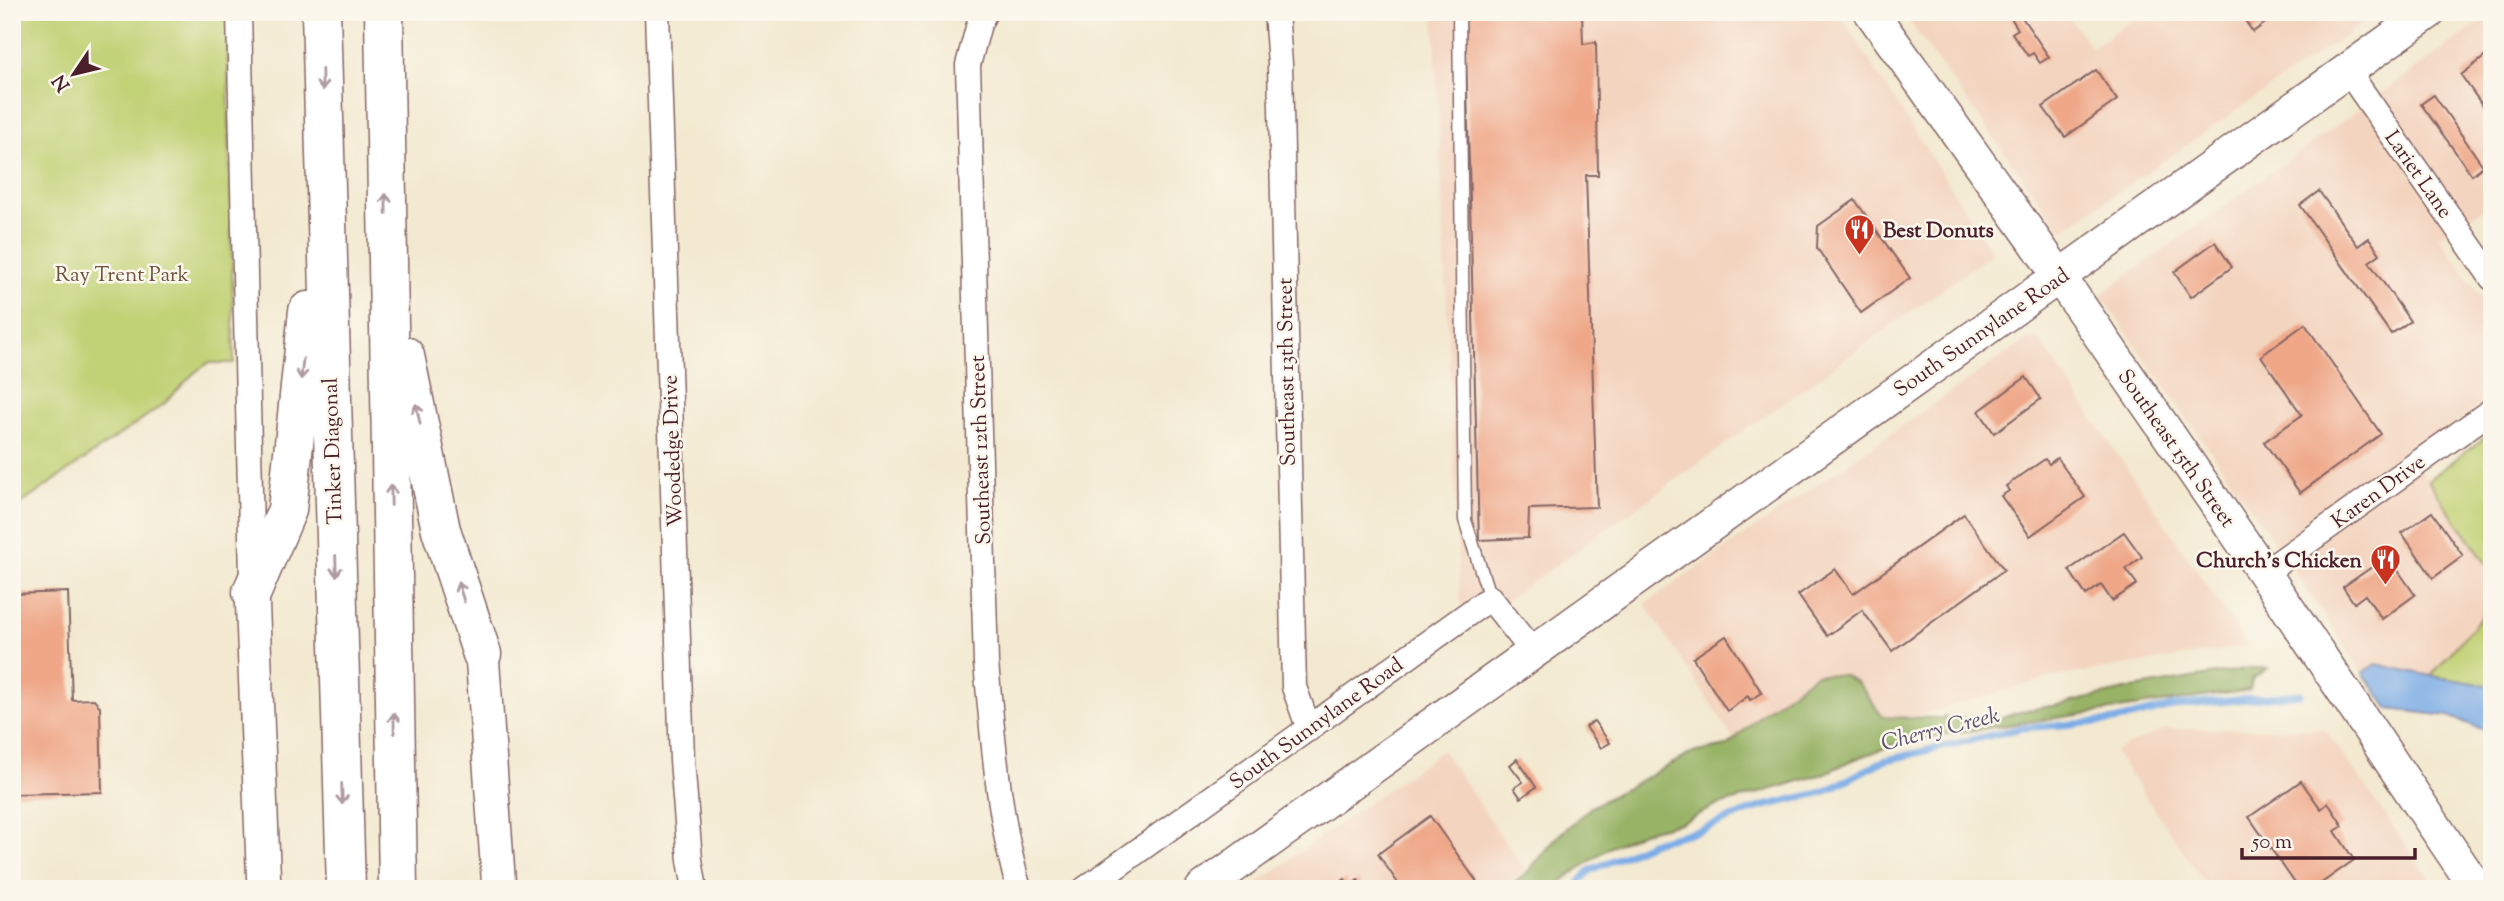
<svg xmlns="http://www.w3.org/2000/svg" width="2504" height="901" font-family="'Sorts Mill Goudy',serif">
<rect width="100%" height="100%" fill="#fbf7ec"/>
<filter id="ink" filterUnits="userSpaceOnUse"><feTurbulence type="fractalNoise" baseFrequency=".0143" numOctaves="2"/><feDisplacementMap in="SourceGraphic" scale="14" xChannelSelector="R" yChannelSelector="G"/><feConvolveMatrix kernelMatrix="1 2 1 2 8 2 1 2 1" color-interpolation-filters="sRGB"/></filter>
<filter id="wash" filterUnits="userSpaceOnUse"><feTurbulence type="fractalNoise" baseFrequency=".00686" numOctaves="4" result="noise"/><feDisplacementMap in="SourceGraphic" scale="28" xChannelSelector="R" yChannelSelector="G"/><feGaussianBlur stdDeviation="1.57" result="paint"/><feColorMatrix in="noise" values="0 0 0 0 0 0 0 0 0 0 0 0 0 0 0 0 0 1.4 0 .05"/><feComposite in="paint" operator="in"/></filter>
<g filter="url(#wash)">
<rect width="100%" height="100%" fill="#f3e9d0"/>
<!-- built -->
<g fill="#f3d4bf">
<polygon points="1434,12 1838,12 1993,253 1474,624 1460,602"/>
<polygon points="1902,12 2066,12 2091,48 2143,12 2379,12 2062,231"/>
<polygon points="2492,14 2492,204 2439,236 2492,314 2492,396 2411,456 2492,572 2492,604 2431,676 2376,664 2363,673 2271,537 2100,295"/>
<polygon points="2039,339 2248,646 2047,678 1921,715 1884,716 1857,681 1844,674 1815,673 1765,710 1733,738 1645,604 2026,340"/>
<polygon points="2166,729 2325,729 2437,889 2209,889 2114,751"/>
<polygon points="1442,750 1525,870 1499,889 1249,889"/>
</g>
<!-- green -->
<g fill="#c1d174" stroke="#867850" stroke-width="2">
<polygon points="12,12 227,12 234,363 208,363 194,373 165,403 12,510"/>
<polygon points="2492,432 2492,572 2428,480"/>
<polygon points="2492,604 2492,686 2431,676"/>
</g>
<!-- forest -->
<polygon fill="#98b366" stroke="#716948" stroke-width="2" points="2251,668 2268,668 2252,679 2250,690 1932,736 1901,742 1853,760 1823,774 1716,806 1680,823 1642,832 1607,849 1551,889 1506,889 1525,875 1557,837 1591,807 1692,753 1727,746 1765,711 1816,674 1843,675 1857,682 1883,717 1996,719 2027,710 2063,704 2139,687"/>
<!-- water -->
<polygon fill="#7bace6" stroke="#626688" stroke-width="2" points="2376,664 2431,676 2492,686 2492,733 2449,716 2389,709 2363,673"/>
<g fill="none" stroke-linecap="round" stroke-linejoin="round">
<!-- stream -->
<polyline stroke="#7bace6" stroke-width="7" points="1574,889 1589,871 1656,841 1698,831 1760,807 1824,792 1883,761 2022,728 2114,721 2175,706 2300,694"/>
</g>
<g id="blocks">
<!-- building -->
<g fill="#efa788">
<polygon points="1465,12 1582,12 1583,44 1596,42 1598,175 1586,175 1597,507 1529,509 1528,538 1479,540"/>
<polygon points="2239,12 2280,12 2253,32"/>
<polygon points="2019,13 2049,57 2040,63 2033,53 2028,56 2012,33 2018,29 2011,18"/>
<polygon points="2492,51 2492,119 2461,75"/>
<polygon points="2096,70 2117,100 2065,137 2043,107"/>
<polygon points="2434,95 2483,166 2472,175 2421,104"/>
<polygon points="2319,191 2358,246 2369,238 2380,254 2369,262 2410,321 2391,334 2300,205"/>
<polygon points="1855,200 1910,278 1861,313 1817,248 1818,226"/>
<polygon points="2215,242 2232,267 2191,297 2174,272"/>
<polygon points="2305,324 2381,434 2300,493 2264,442 2302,415 2261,356"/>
<polygon points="2026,377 2041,399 1994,433 1979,411"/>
<polygon points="2057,458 2085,497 2030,536 2001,496 2009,491 2006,486 2045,459 2049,464"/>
<polygon points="2432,512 2463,556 2433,578 2402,533"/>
<polygon points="1964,514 2004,570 1892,651 1862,610 1827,636 1798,595 1835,569 1853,594"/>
<polygon points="2124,532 2142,557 2126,569 2137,584 2112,601 2101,585 2086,595 2069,570"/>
<polygon points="2388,556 2415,595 2382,619 2365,595 2354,603 2343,587"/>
<polygon points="68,592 72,700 94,699 100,707 102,792 12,794 12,594"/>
<polygon points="1726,636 1762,693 1750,700 1748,696 1727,711 1693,658"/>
<polygon points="1594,721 1610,743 1601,748 1586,727"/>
<polygon points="1517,759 1536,787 1521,798 1514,788 1523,782 1510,765"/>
<polygon points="2301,781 2321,809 2328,803 2343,826 2335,831 2354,860 2313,889 2299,889 2249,817"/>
<polygon points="1430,816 1482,889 1402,889 1378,854"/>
<polygon points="1345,879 1350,886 1358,880 1364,889 1331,889"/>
</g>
</g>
</g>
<g filter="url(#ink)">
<use href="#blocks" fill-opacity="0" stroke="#856665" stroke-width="2"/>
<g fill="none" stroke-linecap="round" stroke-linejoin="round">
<defs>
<polyline id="lane" points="1459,12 1465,520 1490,598"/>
<g id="street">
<polyline points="239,12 252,577"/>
<polyline points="657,12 682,760 690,860 695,889"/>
<path d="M985,12L979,24L968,65L986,663C993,737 998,817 1019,889"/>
<polyline points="1276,12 1280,64 1294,687 1309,729"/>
<polyline points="2347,70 2492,278"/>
<polyline points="2264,573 2492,410"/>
<polyline points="1085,889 1490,598 1533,652"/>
</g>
<g id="secondary">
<polyline points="1871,12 2032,237 2264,573 2477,889"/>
<polyline points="252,592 264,889"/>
<polyline points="482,654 499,889"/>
<polyline points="1202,889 2429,12"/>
</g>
<g id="highway">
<polyline points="321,12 346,889"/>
<polyline points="384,12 398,889"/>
<polyline points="405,356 441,530 482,654"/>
<polyline points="252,592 287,510 308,311"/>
</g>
</defs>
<!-- lane casing -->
<use href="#lane" stroke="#856665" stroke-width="15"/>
<!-- street casing -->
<use href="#street" stroke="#856665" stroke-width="27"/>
<!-- secondary casing -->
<use href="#secondary" stroke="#856665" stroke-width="36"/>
<!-- highway casing -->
<use href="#highway" stroke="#856665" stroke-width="41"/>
<!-- lane -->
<use href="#lane" stroke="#fff" stroke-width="12"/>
<!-- street -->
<use href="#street" stroke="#fff" stroke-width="24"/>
<!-- secondary -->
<use href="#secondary" stroke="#fff" stroke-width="33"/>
<!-- highway -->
<use href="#highway" stroke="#fff" stroke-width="38"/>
</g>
<!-- one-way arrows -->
<defs><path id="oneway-shaft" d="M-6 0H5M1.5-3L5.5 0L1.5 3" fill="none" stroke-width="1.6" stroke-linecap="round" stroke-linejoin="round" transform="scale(1.75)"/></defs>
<g stroke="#ae9aa0">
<use href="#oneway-shaft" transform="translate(322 80) rotate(89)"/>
<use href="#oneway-shaft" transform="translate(386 204) rotate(-91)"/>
<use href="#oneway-shaft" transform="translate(302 369) rotate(96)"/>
<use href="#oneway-shaft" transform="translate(418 414) rotate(-102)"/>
<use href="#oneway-shaft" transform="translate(391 495) rotate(-91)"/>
<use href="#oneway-shaft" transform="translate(336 566) rotate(88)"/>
<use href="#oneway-shaft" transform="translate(461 592) rotate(-108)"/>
<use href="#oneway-shaft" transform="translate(394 723) rotate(-91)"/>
<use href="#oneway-shaft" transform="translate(342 794) rotate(88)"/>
</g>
</g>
<!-- icons -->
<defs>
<symbol id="restaurant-pin" viewBox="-11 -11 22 30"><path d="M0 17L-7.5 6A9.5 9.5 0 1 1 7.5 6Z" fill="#c8321e" stroke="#fbf7ec"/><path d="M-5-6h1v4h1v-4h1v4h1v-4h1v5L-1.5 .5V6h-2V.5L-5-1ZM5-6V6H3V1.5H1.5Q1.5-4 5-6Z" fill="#fff"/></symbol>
</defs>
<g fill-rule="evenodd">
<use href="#restaurant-pin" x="1842" y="212" width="35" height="47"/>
<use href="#restaurant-pin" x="2368" y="542" width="35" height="47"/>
</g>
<g text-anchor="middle" stroke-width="5" stroke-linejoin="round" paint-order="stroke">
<!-- street labels -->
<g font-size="21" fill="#4a1f2b" stroke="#fbf7ec">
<text transform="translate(2419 174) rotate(55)" y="7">Lariet Lane</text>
<text transform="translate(1981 332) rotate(-35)" y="7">South Sunnylane Road</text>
<text transform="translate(1286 372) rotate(-91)" y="7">Southeast 13th Street</text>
<text transform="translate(2177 448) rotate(55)" y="7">Southeast 15th Street</text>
<text transform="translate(980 450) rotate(-92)" y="7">Southeast 12th Street</text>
<text transform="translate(332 451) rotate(-92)" y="7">Tinker Diagonal</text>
<text transform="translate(672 451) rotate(-92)" y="7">Woodedge Drive</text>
<text transform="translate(2378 491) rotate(-36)" y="7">Karen Drive</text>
<text transform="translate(1316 723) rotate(-36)" y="7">South Sunnylane Road</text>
</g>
<!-- poi labels -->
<g font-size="21" font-weight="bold" fill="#4a1f2b" stroke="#fbf7ec" text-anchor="start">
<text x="1883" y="237">Best Donuts</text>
<text x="2362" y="567" text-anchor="end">Church's Chicken</text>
</g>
<!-- park labels -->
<g font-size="21" fill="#6e5441" stroke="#fbf7ec">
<text x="122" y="281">Ray Trent Park</text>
</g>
<!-- water labels -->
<g font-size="23" font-style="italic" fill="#5b506c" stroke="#fbf7ec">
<text transform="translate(1940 728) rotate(-14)" y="8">Cherry Creek</text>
</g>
</g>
<!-- margin -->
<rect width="2504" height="901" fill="none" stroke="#fbf7ec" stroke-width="42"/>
<!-- north arrow -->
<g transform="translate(74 74) rotate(235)" stroke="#fbf7ec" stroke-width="5" paint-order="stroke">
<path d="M0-5L12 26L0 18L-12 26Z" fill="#4a1f2b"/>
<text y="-10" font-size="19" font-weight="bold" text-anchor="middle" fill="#4a1f2b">N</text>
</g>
<!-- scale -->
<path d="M2242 848v10h173v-10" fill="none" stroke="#4a1f2b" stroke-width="3.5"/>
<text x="2252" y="848" font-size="21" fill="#4a1f2b" stroke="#fbf7ec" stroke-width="5" paint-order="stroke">50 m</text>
</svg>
